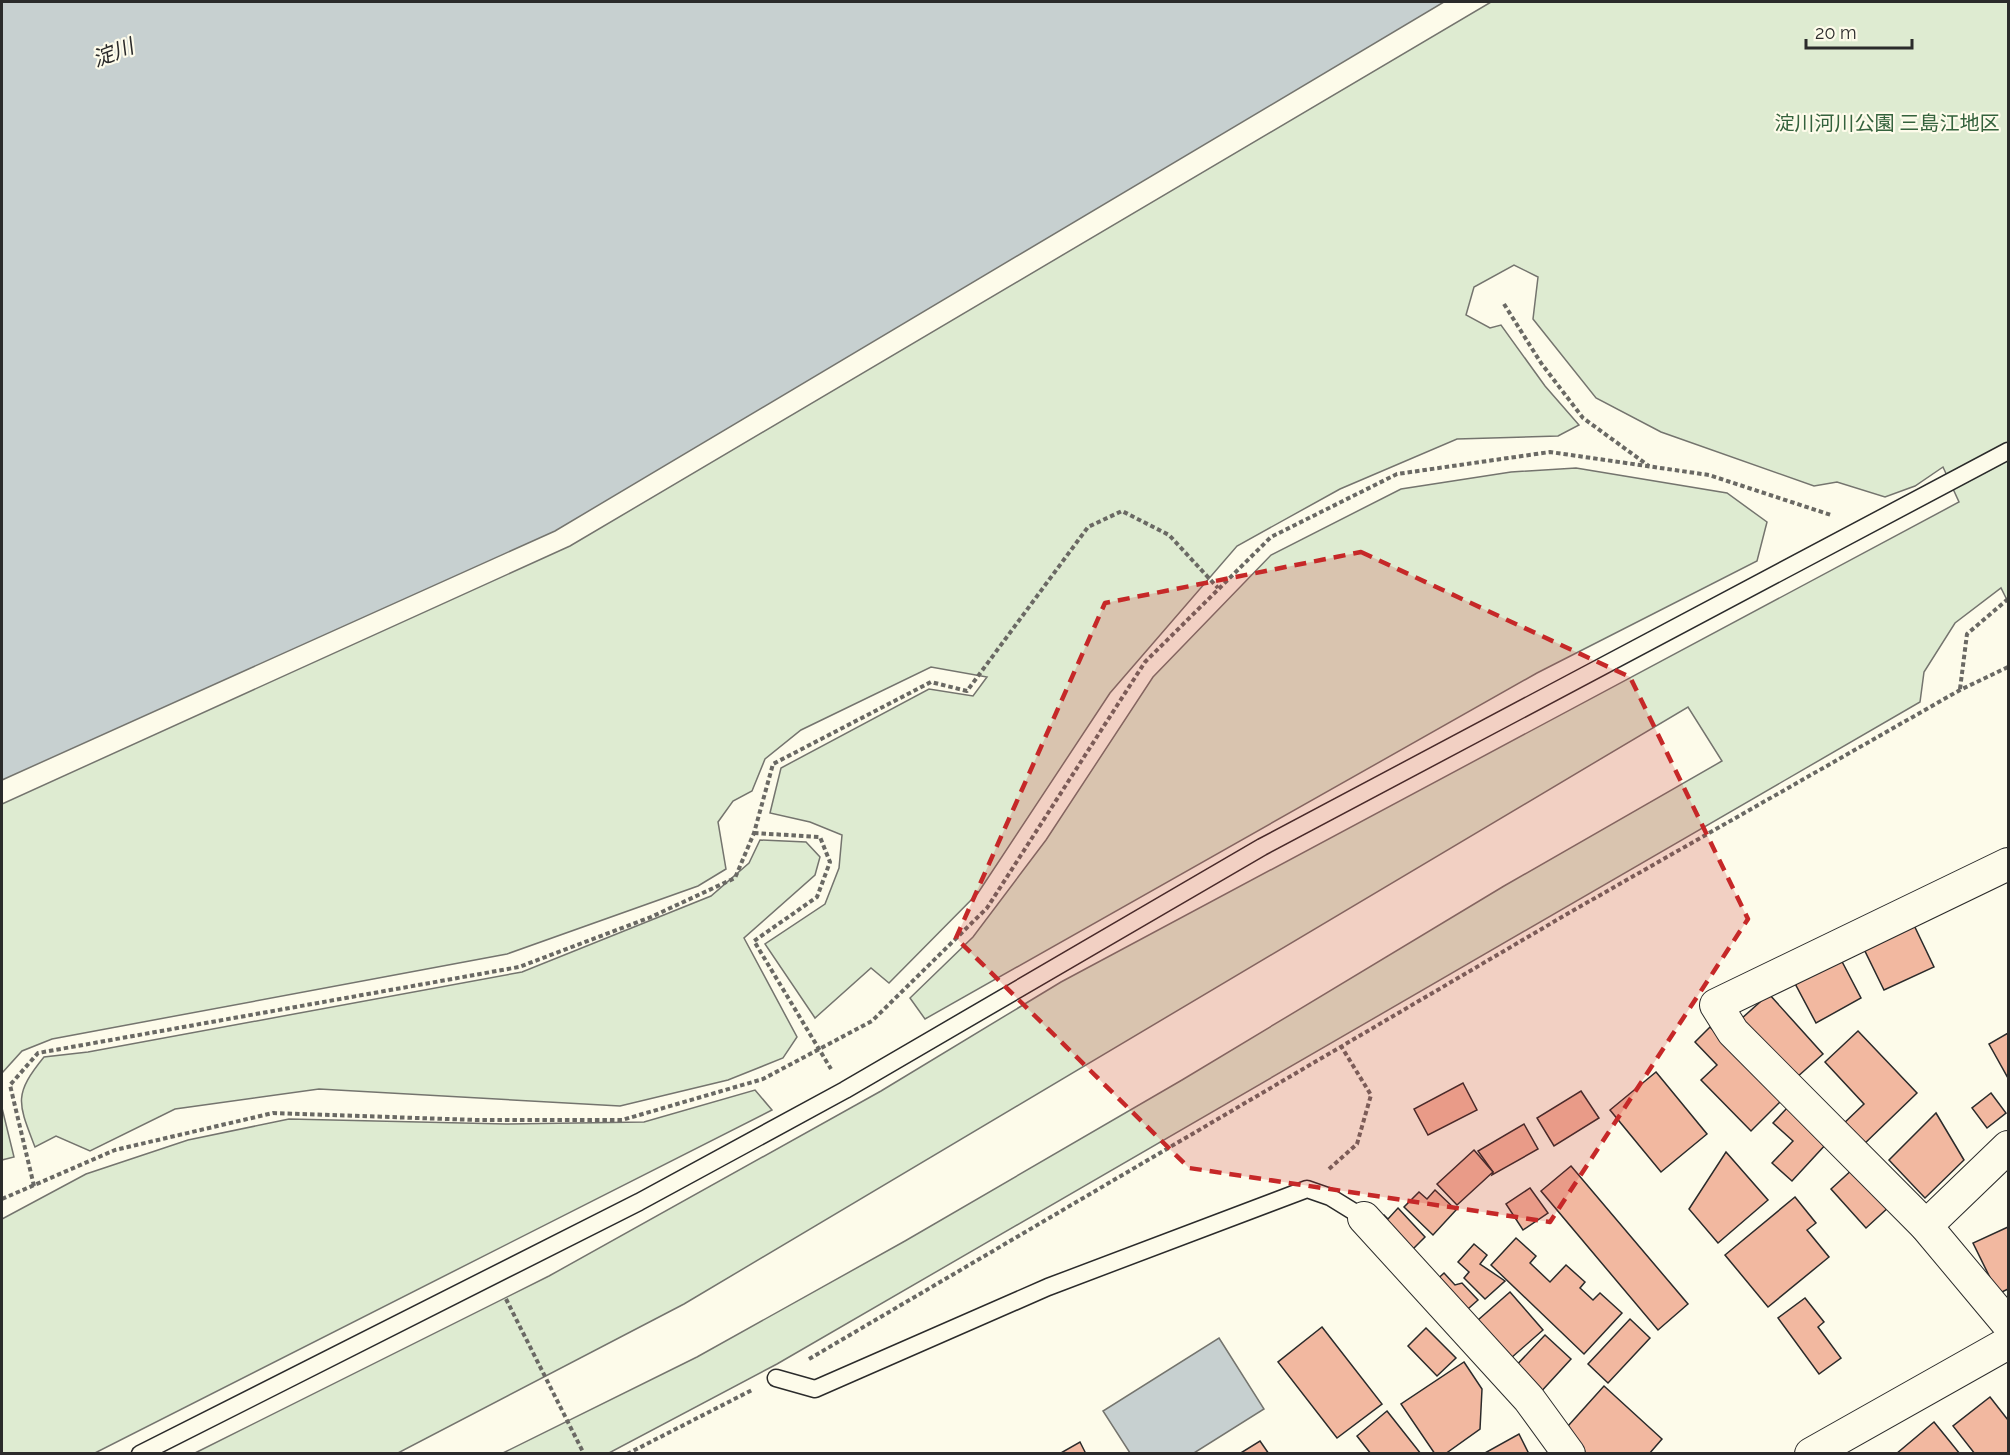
<svg xmlns="http://www.w3.org/2000/svg" width="2010" height="1455" font-family="Raleway,'Noto Sans JP',sans-serif">
<rect width="100%" height="100%" fill="#fdfbea"/>
<!-- green -->
<g fill="#deebd1" stroke="#74746e" stroke-width="1.5">
<polygon points="1491,2 2008,2 2008,602 2001,588 1955,623 1924,672 1920,702 777,1364 609,1453 503,1453 697,1357 905,1241 1182,1080 1504,886 1722,761 1688,707 684,1304 398,1453 195,1453 549,1276 881,1091 1061,982 1959,502 1943,467 1915,486 1885,497 1837,482 1814,486 1661,432 1596,398 1533,319 1538,277 1514,265 1474,287 1466,315 1490,328 1501,325 1545,386 1579,425 1558,436 1457,439 1340,489 1237,546 1110,693 978,893 889,983 871,968 815,1018 765,944 825,904 839,868 842,835 810,822 770,813 781,768 929,689 973,696 987,677 931,667 801,730 765,759 752,791 733,801 718,822 726,869 698,886 507,954 52,1039 22,1051 2,1073 2,804 570,546"/>
<polygon points="1576,468 1727,493 1767,522 1757,561 1537,673 925,1019 910,998 973,937 1046,840 1153,677 1271,555 1401,489 1511,472"/>
<path d="M760,840L806,842L820,857L815,875L744,938L797,1037L783,1058L728,1080L620,1106L319,1089L175,1109L90,1151L56,1136L35,1147C18,1103 13,1095 44,1057L88,1052L522,972L711,896L749,863Z"/>
<polygon points="755,1090 772,1110 95,1453 2,1453 2,1219 86,1174 188,1140 289,1119 506,1124 644,1122"/>
<polygon points="2,1108 14,1157 2,1160"/>
</g>
<!-- water -->
<g fill="#c7d0d0" stroke="#74746e" stroke-width="1.5">
<polygon points="2,2 1444,2 555,531 2,780"/>
<polygon points="1219,1338 1264,1409 1194,1453 1130,1453 1103,1411"/>
</g>
<!-- building -->
<g fill="#f2b8a0" stroke="#2b2b2b" stroke-width="1.5">
<polygon points="1911,919 1934,967 1884,990 1861,943"/>
<polygon points="1837,952 1861,998 1816,1023 1791,976"/>
<polygon points="1769,994 1823,1054 1796,1078 1741,1019"/>
<polygon points="1710,1027 1782,1100 1751,1131 1701,1080 1717,1065 1695,1042"/>
<polygon points="1858,1031 1917,1093 1860,1148 1840,1127 1864,1104 1825,1062"/>
<polygon points="2008,1033 2008,1078 1989,1044"/>
<polygon points="1656,1072 1707,1134 1661,1172 1610,1110"/>
<polygon points="1463,1083 1477,1110 1428,1135 1414,1109"/>
<polygon points="1581,1091 1599,1118 1554,1146 1537,1118"/>
<polygon points="1991,1093 2006,1113 1987,1128 1972,1108"/>
<polygon points="1788,1107 1827,1143 1792,1181 1772,1163 1793,1141 1773,1123"/>
<polygon points="1936,1113 1964,1160 1925,1198 1889,1160"/>
<polygon points="1524,1124 1538,1149 1492,1175 1493,1172 1478,1151"/>
<polygon points="1474,1150 1493,1172 1457,1205 1437,1184"/>
<polygon points="1726,1152 1768,1200 1718,1243 1689,1209"/>
<polygon points="1571,1166 1688,1304 1658,1330 1541,1191"/>
<polygon points="1854,1168 1890,1206 1866,1228 1831,1189"/>
<polygon points="1530,1188 1548,1213 1523,1230 1506,1204"/>
<polygon points="1435,1190 1456,1210 1433,1235 1404,1207 1419,1192 1427,1199"/>
<polygon points="1795,1197 1816,1223 1807,1230 1829,1257 1768,1307 1725,1255"/>
<polygon points="1398,1208 1425,1237 1407,1255 1375,1224 1384,1215 1388,1219"/>
<polygon points="2008,1227 2008,1289 1998,1294 1973,1243"/>
<polygon points="1516,1238 1536,1256 1530,1263 1550,1282 1566,1265 1585,1282 1580,1288 1593,1300 1600,1293 1622,1313 1584,1354 1491,1265"/>
<polygon points="1474,1244 1487,1255 1480,1264 1505,1281 1485,1299 1464,1278 1469,1272 1458,1262"/>
<polygon points="1444,1273 1455,1285 1462,1283 1478,1300 1460,1316 1431,1285"/>
<polygon points="1510,1292 1543,1330 1503,1365 1470,1327"/>
<polygon points="1805,1298 1824,1322 1818,1327 1841,1358 1819,1374 1778,1318"/>
<polygon points="1630,1319 1650,1338 1608,1383 1588,1364"/>
<polygon points="1322,1327 1382,1404 1337,1438 1278,1362"/>
<polygon points="1426,1328 1456,1358 1437,1376 1408,1346"/>
<polygon points="1545,1335 1571,1359 1538,1395 1511,1371"/>
<polygon points="1464,1362 1482,1389 1480,1429 1445,1454 1435,1454 1401,1404"/>
<polygon points="1604,1386 1662,1439 1649,1454 1578,1454 1559,1436"/>
<polygon points="1990,1397 2008,1420 2008,1454 1975,1454 1953,1426"/>
<polygon points="1387,1411 1421,1454 1371,1454 1357,1436"/>
<polygon points="1934,1422 1960,1454 1896,1454"/>
<polygon points="1519,1434 1529,1454 1483,1454"/>
<polygon points="1260,1441 1269,1454 1239,1454"/>
<polygon points="1080,1442 1086,1454 1059,1454"/>
</g>
<g fill="none" stroke-linecap="round" stroke-linejoin="round">
<defs>
<g id="lane">
<polyline points="776,1378 815,1389 1048,1287 1307,1189 1330,1197 1364,1218"/>
<polyline points="140,1454 639,1202 845,1090 1262,847 2008,451"/>
</g>
<g id="street">
<polyline points="2008,864 1716,1005 1733,1032 1926,1226 2008,1324"/>
<polyline points="1364,1218 1529,1399 1569,1454"/>
<polyline points="1926,1226 2008,1147"/>
<polyline points="1811,1454 2008,1343"/>
</g>
</defs>
<!-- lane casing -->
<use href="#lane" stroke="#2b2b2b" stroke-width="19"/>
<!-- street casing -->
<use href="#street" stroke="#2b2b2b" stroke-width="34"/>
<!-- path -->
<g stroke="#6a6964" stroke-width="4" stroke-dasharray="4.5 3" stroke-linecap="butt">
<polyline points="1504,304 1541,363 1583,418 1649,466"/>
<polyline points="1960,689 1967,634 2008,599"/>
<polyline points="754,833 820,837 830,862 817,897 754,941 831,1069"/>
<polyline points="1329,1169 1357,1144 1371,1095 1341,1046"/>
<polyline points="34,1186 10,1085 38,1053 519,967 651,917 735,878 754,833 773,764 931,682 967,691 1088,527 1122,511 1169,535 1218,588"/>
<polyline points="2,1199 115,1150 273,1113 476,1120 622,1120 763,1079 872,1021 987,908 1145,662 1271,537 1397,474 1550,452 1709,475 1831,515"/>
<polyline points="506,1299 584,1454"/>
<polyline points="809,1359 1567,914 1960,690 2008,667"/>
<polyline points="627,1454 752,1390"/>
</g>
<!-- lane -->
<use href="#lane" stroke="#fdfbea" stroke-width="16"/>
<!-- street -->
<use href="#street" stroke="#fdfbea" stroke-width="32"/>
</g>
<!-- marked area -->
<path fill="#c62828" fill-opacity="0.2" stroke="#c62828" stroke-width="4.5" stroke-dasharray="12 8" stroke-linejoin="round" d="M1361,552L1630,677L1748,919L1550,1222L1189,1168L956,938L1105,603Z"/>
<g text-anchor="middle" stroke-width="4.5" stroke-linejoin="round" paint-order="stroke">
<!-- park labels -->
<g font-size="20" fill="#34623c" stroke="#fdfbea">
<text x="1887" y="130">淀川河川公園 三島江地区</text>
</g>
<!-- water labels -->
<g font-size="21" font-style="italic" fill="#2b2b2b" stroke="#fdfbea">
<text transform="translate(113 53) rotate(-21)" y="7">淀川</text>
</g>
</g>
<!-- border -->
<rect width="2010" height="1455" fill="none" stroke="#2b2b2b" stroke-width="6"/>
<!-- scale -->
<path d="M1806 39v9h106v-9" fill="none" stroke="#2b2b2b" stroke-width="3"/>
<text x="1815" y="39" font-size="18" fill="#2b2b2b" stroke="#fdfbea" stroke-width="4.5" paint-order="stroke">20 m</text>
</svg>
